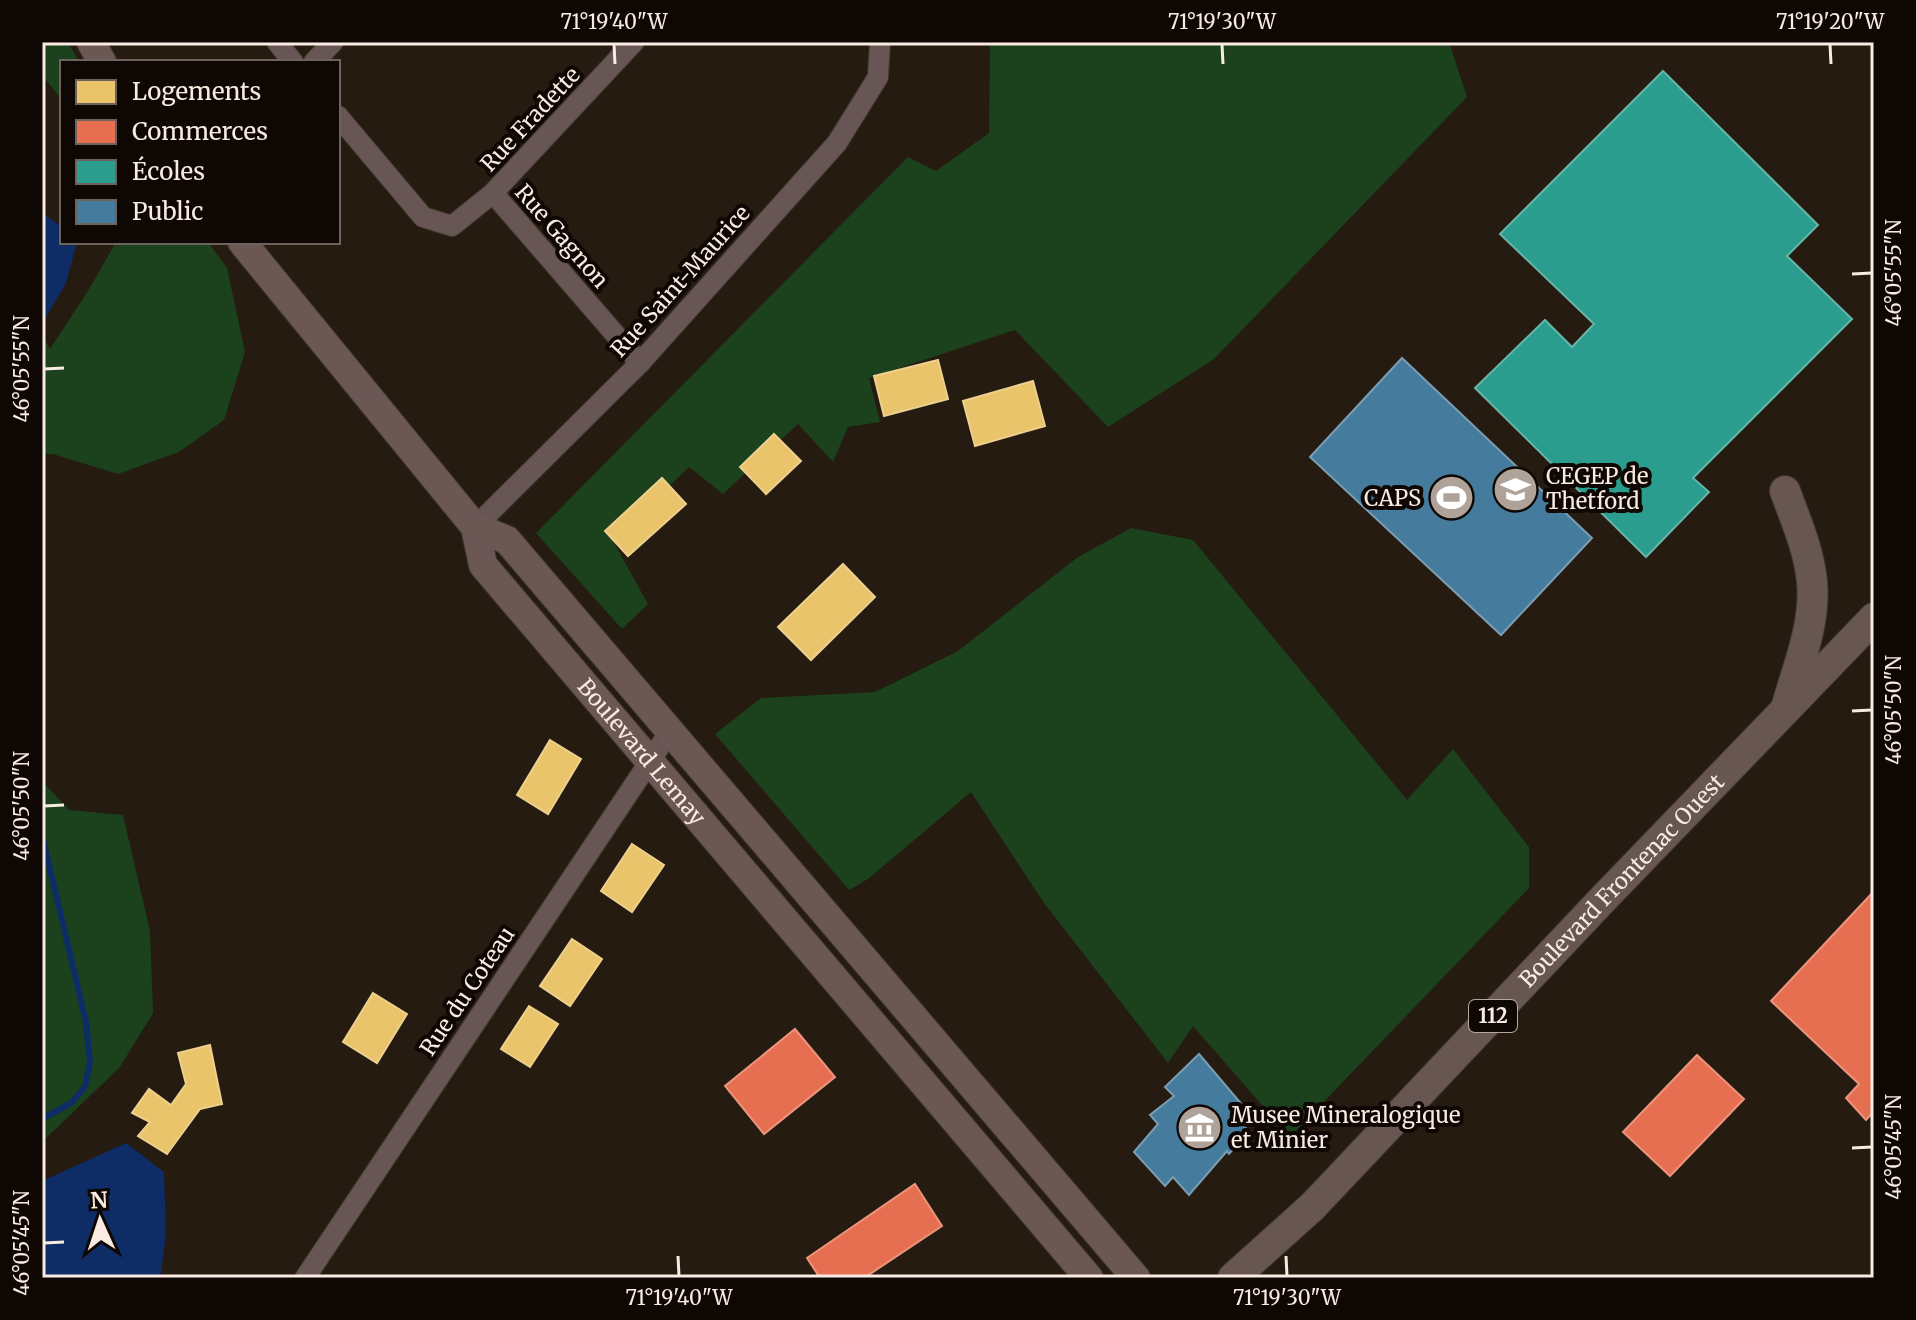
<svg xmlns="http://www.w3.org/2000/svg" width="1916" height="1320" font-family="Merriweather,serif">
<rect width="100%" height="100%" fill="#251b11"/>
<!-- green -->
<g fill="#1b421c">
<polygon points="42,42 68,42 79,62 62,62 62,100 42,75"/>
<polygon points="990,42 1449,42 1467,97 1214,359 1108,427 1015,330 869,378 880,422 848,427 833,462 798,424 723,494 689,467 613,541 648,604 622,629 536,533 908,157 936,171 989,133"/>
<polygon points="116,242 208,242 227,268 245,352 224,420 179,452 118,474 53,454 42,454 42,336 50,349 88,291"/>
<polygon points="1131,528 1193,540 1407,800 1453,749 1529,847 1529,888 1290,1137 1193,1026 1168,1063 1044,903 971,792 868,879 849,890 715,734 761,698 875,692 958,651 1078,557"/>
<polygon points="42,781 69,810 123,815 150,931 153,1013 120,1067 42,1142"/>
</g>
<!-- water -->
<g fill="#0e2c66">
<polygon points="42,213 62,227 62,242 77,242 66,283 42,324"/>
<polygon points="126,1143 164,1172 166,1235 161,1273 158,1278 42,1278 42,1181"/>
</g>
<!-- homes -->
<g fill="#e9c46a" stroke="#eed08e" stroke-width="2">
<polygon points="938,360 948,399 884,416 874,376"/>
<polygon points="1033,381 1045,426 975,446 963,401"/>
<polygon points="774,434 801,461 766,494 740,467"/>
<polygon points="662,478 686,504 628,556 605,531"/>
<polygon points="843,564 875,597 811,660 778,627"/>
<polygon points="550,740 581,759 548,814 517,795"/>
<polygon points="632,844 664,865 632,912 601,891"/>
<polygon points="572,939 602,959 570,1006 540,986"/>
<polygon points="373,993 407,1014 377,1063 343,1042"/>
<polygon points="529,1006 558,1024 530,1067 501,1049"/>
<polygon points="210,1045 222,1104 200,1109 167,1154 138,1136 150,1122 132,1113 149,1089 171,1105 186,1084 178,1053"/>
</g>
<!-- shops -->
<g fill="#e76f51" stroke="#ec947c" stroke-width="2">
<polygon points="1874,891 1874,1111 1866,1120 1846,1098 1859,1084 1771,1001"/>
<polygon points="795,1029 835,1077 764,1134 725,1086"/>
<polygon points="1697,1055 1744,1099 1670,1176 1623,1132"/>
<polygon points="915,1184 942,1226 864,1278 820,1278 807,1258"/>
</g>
<!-- schools -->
<polygon fill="#2a9d8f" stroke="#68b4a8" stroke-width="2" points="1663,71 1818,225 1787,256 1852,319 1693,478 1709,492 1646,557 1475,388 1545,320 1572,347 1594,324 1500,234"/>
<!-- public -->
<g fill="#457b9d" stroke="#7b9db1" stroke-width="2">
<polygon points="1402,358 1592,538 1501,635 1310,457"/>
<polygon points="1199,1054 1249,1113 1240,1121 1249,1132 1229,1154 1227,1151 1189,1195 1173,1177 1165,1186 1134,1152 1158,1124 1150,1115 1174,1096 1165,1087"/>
</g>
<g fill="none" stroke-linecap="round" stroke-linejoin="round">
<!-- stream -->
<polyline stroke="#0e2c66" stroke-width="6" points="42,835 86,1022 90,1062 85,1087 71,1103 42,1119"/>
<defs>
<g id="street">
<polyline points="277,42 293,62"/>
<polyline points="314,62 333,42"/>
<polyline points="338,116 423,217 452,226 493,193 640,363"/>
<polyline points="493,193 634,42"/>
<polyline points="475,527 640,363 837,143 878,77 880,42"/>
<polyline points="305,1278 670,731"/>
</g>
<g id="secondary">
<polyline points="91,42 102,62"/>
<path id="s1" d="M242,242L475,527L483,565L1089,1278"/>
<polyline points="475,527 507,540 1136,1278"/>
</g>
<g id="primary">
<path d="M1785,491C1796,521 1809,550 1812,582C1816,623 1798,666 1787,705"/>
<path id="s2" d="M1233,1278L1313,1206L1602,900L1874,618"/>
</g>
</defs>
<!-- street casing -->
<use href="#street" stroke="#413830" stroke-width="22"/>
<!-- secondary casing -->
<use href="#secondary" stroke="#413830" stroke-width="30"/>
<!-- primary casing -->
<use href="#primary" stroke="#413830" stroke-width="32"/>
<!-- street -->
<use href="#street" stroke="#675653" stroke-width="20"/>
<!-- secondary -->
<use href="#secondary" stroke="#6b5754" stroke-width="28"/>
<!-- primary -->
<use href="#primary" stroke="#685652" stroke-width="30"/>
</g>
<!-- ticks -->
<path fill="none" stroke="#f9ebe1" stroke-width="3" d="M614,44L615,64M1222,44L1223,64M1830,44L1831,64M1852,274L1872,273M44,369L64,368M1852,711L1872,710M44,806L64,805M1852,1148L1872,1147M44,1243L64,1242M678,1256L679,1276M1286,1256L1287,1276"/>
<!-- icons -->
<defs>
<symbol id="university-disc" viewBox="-11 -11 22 22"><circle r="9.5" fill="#afa298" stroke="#0f0703"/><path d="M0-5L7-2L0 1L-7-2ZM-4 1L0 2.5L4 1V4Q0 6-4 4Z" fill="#fff"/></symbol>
<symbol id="stadium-disc" viewBox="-11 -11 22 22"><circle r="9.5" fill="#afa298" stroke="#0f0703"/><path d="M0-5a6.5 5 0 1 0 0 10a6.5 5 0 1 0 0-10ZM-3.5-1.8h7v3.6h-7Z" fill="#fff"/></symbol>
<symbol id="museum-disc" viewBox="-11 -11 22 22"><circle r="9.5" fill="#afa298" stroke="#0f0703"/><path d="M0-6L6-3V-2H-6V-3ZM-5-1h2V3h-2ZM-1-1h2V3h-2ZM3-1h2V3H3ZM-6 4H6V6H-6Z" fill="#fff"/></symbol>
</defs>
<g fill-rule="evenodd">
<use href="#university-disc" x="1490" y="464" width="51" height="51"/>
<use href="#stadium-disc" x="1426" y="472" width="51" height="51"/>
<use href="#museum-disc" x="1174" y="1102" width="51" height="51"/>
</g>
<g text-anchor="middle" stroke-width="8" stroke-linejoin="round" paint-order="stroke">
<!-- shield labels -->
<rect fill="#0f0703" stroke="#b3a79e" stroke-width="2" x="1469" y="1000" width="48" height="32" rx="6"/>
<g font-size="20" font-weight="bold" fill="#f9ebe1">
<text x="1493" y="1023">112</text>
</g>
<!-- street labels -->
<g font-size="22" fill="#f9ebe1" stroke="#0f0703">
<text transform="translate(530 119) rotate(-47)" y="8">Rue Fradette</text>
<text transform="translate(562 236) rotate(49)" y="8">Rue Gagnon</text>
<text transform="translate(680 281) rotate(-48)" y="8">Rue Saint-Maurice</text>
<text dy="8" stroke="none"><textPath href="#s1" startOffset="652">Boulevard Lemay</textPath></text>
<text dy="8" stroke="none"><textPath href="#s2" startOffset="556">Boulevard Frontenac Ouest</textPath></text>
<text transform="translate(467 991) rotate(-56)" y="8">Rue du Coteau</text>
</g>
<!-- poi labels -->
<g font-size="22" fill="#f9ebe1" stroke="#0f0703" text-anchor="start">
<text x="1546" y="484">CEGEP de<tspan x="1546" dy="25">Thetford</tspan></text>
<text x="1421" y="506" text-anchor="end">CAPS</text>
<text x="1231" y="1123">Musee Mineralogique<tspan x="1231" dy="25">et Minier</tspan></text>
</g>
</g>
<!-- border -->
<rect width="1916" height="1320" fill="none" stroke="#0f0703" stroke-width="88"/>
<!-- legend -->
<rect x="60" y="60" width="280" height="184" fill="#0f0703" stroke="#6d625c" stroke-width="2"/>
<rect x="76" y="80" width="40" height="24" fill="#e9c46a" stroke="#6d625c" stroke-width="2"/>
<text x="132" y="100" font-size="24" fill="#f9ebe1">Logements</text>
<rect x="76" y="120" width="40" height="24" fill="#e76f51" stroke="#6d625c" stroke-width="2"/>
<text x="132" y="140" font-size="24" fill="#f9ebe1">Commerces</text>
<rect x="76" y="160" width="40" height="24" fill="#2a9d8f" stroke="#6d625c" stroke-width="2"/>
<text x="132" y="180" font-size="24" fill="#f9ebe1">Écoles</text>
<rect x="76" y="200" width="40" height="24" fill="#457b9d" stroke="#6d625c" stroke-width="2"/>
<text x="132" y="220" font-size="24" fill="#f9ebe1">Public</text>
<!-- north arrow -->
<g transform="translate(100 1220) rotate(357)" stroke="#0f0703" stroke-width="6" paint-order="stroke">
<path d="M0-6L14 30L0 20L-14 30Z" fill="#f9ebe1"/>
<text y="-12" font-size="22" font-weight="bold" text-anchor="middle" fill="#f9ebe1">N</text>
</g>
<rect x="44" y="44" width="1828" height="1232" fill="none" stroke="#f9ebe1" stroke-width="3"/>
<g font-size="20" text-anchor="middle" fill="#f9ebe1">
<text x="614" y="29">71°19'40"W</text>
<text x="1222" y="29">71°19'30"W</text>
<text x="1830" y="29">71°19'20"W</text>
<text transform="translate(1894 273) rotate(-90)" y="7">46°05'55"N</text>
<text transform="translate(22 369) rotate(-90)" y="7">46°05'55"N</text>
<text transform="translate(1894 710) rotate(-90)" y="7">46°05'50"N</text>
<text transform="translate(22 806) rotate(-90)" y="7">46°05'50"N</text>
<text transform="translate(1894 1147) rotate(-90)" y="7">46°05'45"N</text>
<text transform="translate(22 1243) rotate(-90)" y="7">46°05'45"N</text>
<text x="679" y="1305">71°19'40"W</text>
<text x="1287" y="1305">71°19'30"W</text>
</g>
</svg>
